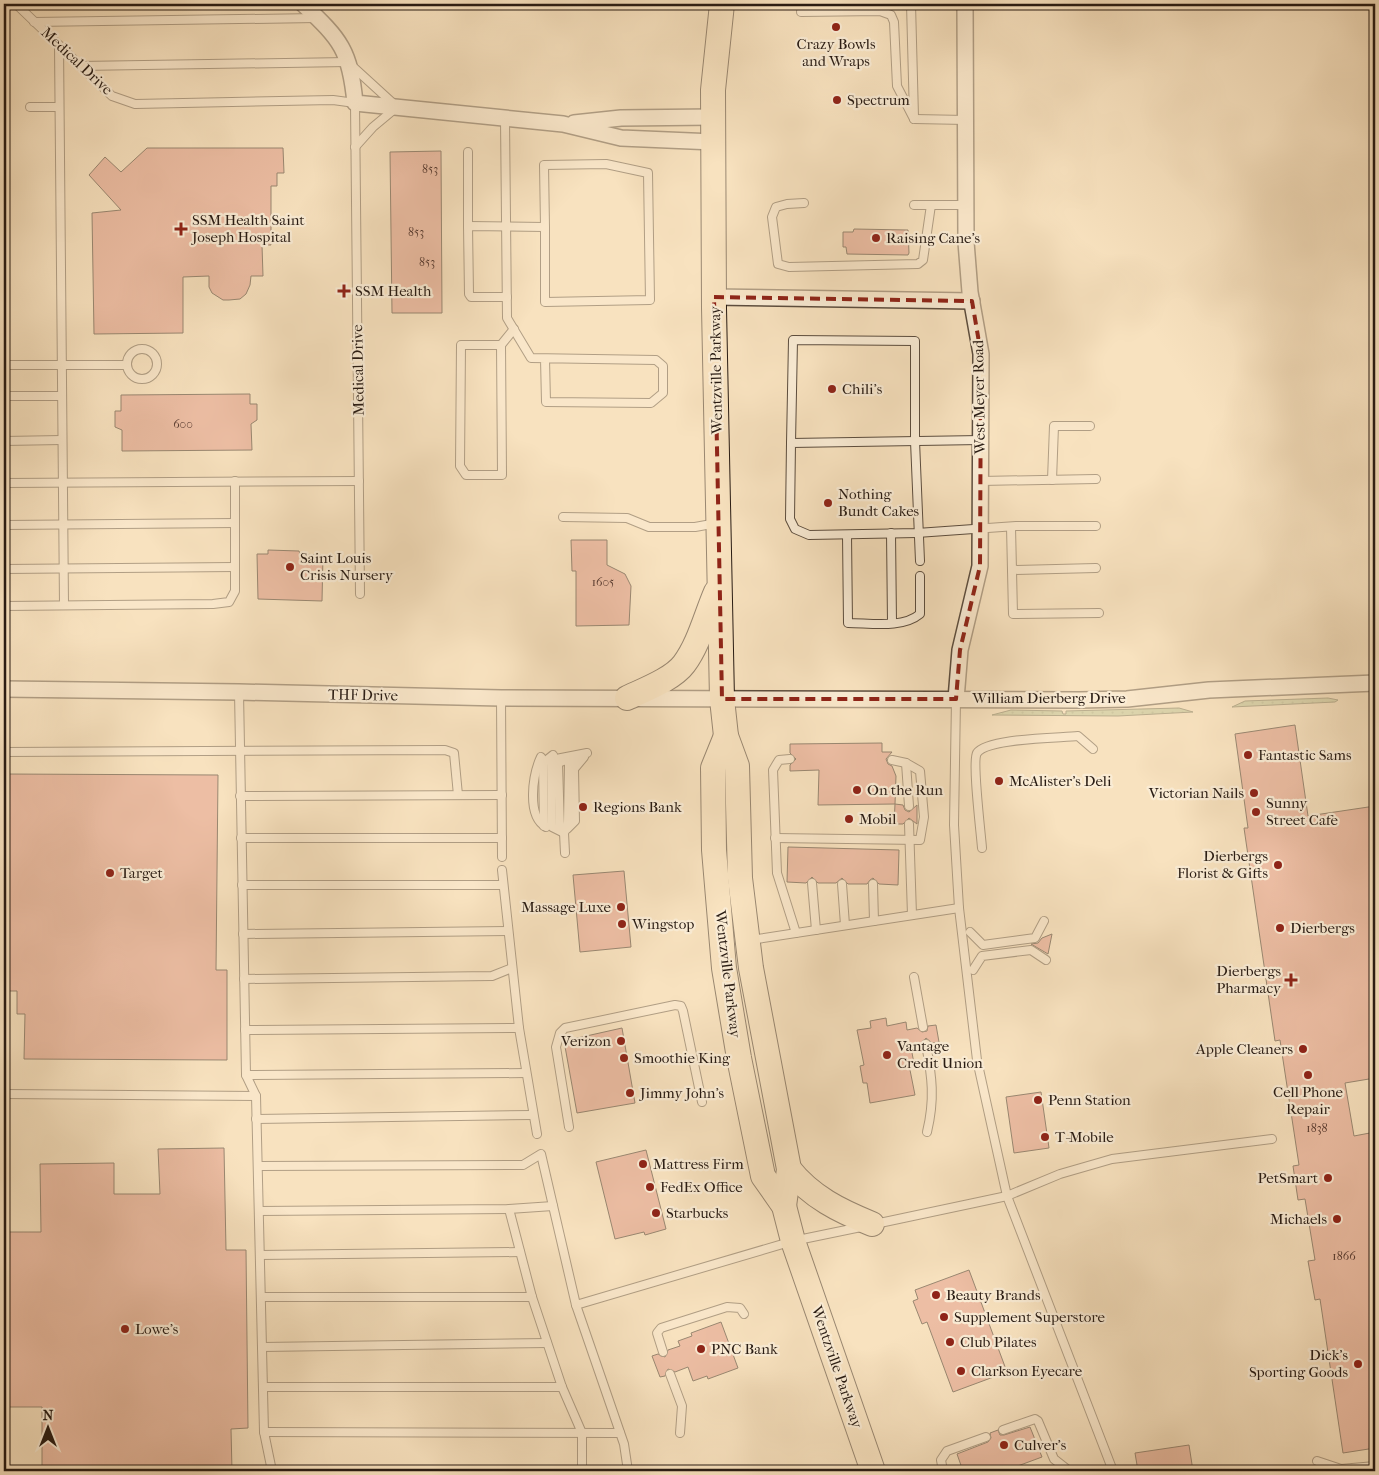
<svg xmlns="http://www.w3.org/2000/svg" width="1379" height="1475" font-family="'IM FELL French Canon',serif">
<defs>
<pattern id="grass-dots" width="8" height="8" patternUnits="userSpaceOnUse" patternTransform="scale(1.25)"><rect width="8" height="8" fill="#bbc494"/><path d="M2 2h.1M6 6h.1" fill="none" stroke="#a1a87f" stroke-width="1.8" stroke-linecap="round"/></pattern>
</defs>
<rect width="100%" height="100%" fill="#f8e2bf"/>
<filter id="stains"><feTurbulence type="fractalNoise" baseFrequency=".004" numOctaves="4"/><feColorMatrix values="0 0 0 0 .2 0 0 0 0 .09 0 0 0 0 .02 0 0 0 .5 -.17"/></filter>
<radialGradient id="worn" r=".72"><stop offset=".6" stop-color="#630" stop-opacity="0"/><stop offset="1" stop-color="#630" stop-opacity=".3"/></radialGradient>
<!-- grass -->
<g fill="url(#grass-dots)" stroke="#727054">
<polygon points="1328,698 1338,700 1335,702 1232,707 1245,701"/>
<polygon points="1179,708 1193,712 1118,716 992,715 1011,710 1062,711 1063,714 1066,714 1066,711"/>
</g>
<!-- building -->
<g fill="#df9283" stroke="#281b13">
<polygon points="147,148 283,148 284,173 277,173 277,186 271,186 271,245 262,245 263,276 251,276 250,285 246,294 240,299 229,300 223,300 212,293 209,287 209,276 183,277 183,333 94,334 92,213 121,210 89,175 105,157 121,172"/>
<polygon points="441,151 442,313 392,313 390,152"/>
<polygon points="854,229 908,230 909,253 908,255 847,254 846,247 843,247 843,232 853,232"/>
<polygon points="250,394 250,404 257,404 257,420 251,424 252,450 122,451 122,430 115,427 115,411 121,411 121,395"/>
<polygon points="571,540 607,540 607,565 625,574 631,586 629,625 576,626 576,571 572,571"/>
<polygon points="268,550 299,551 300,554 323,555 322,601 258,599 257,554 268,554"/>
<polygon points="1295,725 1308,816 1375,806 1375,1078 1345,1083 1354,1136 1375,1132 1375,1448 1343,1453 1320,1299 1315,1300 1308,1261 1315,1260 1305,1199 1298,1200 1293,1166 1299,1165 1280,1040 1275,1041 1244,828 1248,828 1235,734"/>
<polygon points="882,743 882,752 892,752 886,759 888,764 892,766 896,776 895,804 818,805 819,770 790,771 790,765 796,759 790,753 790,744"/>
<polygon points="4,774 218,775 216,970 227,970 227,1060 24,1059 25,1014 17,1014 17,991 4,991"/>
<polygon points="895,804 903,805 905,810 909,812 917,805 917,824 909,818 903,824 894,824"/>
<polygon points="788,847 899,850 898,885 879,884 873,878 870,880 867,884 848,884 842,878 836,883 818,883 812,877 806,883 787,882"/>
<polygon points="624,871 631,947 580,952 573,875"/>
<polygon points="1052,934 1048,954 1031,944 1038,943 1042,938"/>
<polygon points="886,1018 887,1026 906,1022 907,1030 917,1028 922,1032 927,1031 928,1026 936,1025 939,1042 932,1043 926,1038 920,1045 911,1047 914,1064 909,1065 915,1095 870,1103 867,1083 863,1083 860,1066 864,1065 857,1030 871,1028 870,1021"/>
<polygon points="622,1028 635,1103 577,1113 564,1041"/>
<polygon points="1041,1092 1049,1148 1014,1153 1006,1097"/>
<polygon points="224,1148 226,1250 246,1250 248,1428 231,1429 232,1471 42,1471 42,1407 4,1407 4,1232 41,1232 40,1164 114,1163 114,1194 160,1194 158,1149"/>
<polygon points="646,1150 666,1229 645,1235 644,1232 615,1239 596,1162"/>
<polygon points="969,1270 1007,1372 953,1392 927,1322 922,1324 913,1301 918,1299 915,1290"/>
<polygon points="721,1322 738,1368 708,1379 707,1376 693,1381 688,1367 675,1372 668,1369 665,1376 660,1377 652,1356 658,1354 665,1357 668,1350 680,1346 678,1341 692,1336 691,1333"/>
<polygon points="1030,1427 1042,1457 1015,1467 1017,1471 963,1471 957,1454 988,1442 991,1438 990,1433 998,1430 1000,1435 1004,1435"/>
<polygon points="1189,1445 1193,1471 1138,1471 1135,1453"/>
</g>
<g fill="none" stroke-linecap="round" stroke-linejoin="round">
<defs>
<g id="lane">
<polyline points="16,4 112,96 135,104 333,100 355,103 360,594"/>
<polyline points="911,4 914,117"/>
<polyline points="801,12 880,11 891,15 894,22 897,86 914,119"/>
<polyline points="34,22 317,18"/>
<polyline points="59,45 64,605"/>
<polyline points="351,65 397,107 373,127 355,147"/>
<polyline points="80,66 348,62"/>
<polyline points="30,107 59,107"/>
<polyline points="505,119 507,318 531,358 656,360 663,366 663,393 651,403 546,402 545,359"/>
<polyline points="914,119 966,120"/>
<polyline points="804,203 787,204 776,207 772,217 778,264 789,267 918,264 923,260 931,205"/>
<polyline points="914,205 966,205"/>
<polyline points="468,226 468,152"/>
<polyline points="507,297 471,297 469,294 468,226 545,227 545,302 650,300 648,173 606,164 544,165 545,227"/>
<polyline points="501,345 502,475 466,475 460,466 461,345 501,345 514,329"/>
<circle cx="142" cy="364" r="15"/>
<polyline points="4,365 126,365"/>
<polyline points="4,396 62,396"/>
<polyline points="981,440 791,443 790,519 795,529 809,535 917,533 1016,526 1096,526"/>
<polyline points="4,441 62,440"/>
<polyline points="791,443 793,340 915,341 915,441 920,561"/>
<polyline points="1052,480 1054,426 1090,426"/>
<polyline points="981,481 1096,479"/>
<polyline points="4,483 359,481"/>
<polyline points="563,517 627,518 649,527 695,527 717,523"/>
<polyline points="4,525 235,523"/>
<polyline points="1011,527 1013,614 1099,613"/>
<polyline points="891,533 892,623"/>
<path d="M847,535L848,623C870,623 902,629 920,614V576"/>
<polyline points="4,569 235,567"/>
<polyline points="1012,570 1096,568"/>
<polyline points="4,606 213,604 229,602 235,591 235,481"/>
<polyline points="239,692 246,1075 256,1096 264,1432 272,1471"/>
<polyline points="501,698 502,857"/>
<polyline points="956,699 954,825 959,908 977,1060 1007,1196 1113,1471"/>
<polyline points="4,752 445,750 454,753 458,795"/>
<path d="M541,757C533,774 526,816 546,827"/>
<polyline points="790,759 779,760 773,770 777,873 796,933"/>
<polyline points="906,763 909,806"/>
<polyline points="240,796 502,795"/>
<polyline points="909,824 912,915"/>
<polyline points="544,826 543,763 553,755"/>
<polyline points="567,829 575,821 574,769 584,757"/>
<polyline points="564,833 552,827 551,760 587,753"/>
<polyline points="564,833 560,829 558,763 566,760"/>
<polyline points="241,838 502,838"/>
<polyline points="775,838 920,840 924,817 920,771 906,763 892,760"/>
<path d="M982,848C981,834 972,761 977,753C987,738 1059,738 1078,736L1093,749"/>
<polyline points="565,853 564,833 568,822 569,763 581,757"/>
<polyline points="502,870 519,1028 537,1134"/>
<polyline points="812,883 816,930"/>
<polyline points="842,884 845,925"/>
<polyline points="873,884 874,921"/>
<polyline points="242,885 502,885"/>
<polyline points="970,932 983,945 1035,938 1044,921"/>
<polyline points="243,934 508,931"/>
<polyline points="751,940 959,908"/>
<polyline points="973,970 982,956 1031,950 1046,960"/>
<polyline points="914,977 923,1027"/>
<polyline points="244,979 492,976 512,968"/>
<polyline points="245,1030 519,1028"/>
<path d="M926,1044C932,1077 935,1099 927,1132"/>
<polyline points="246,1075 526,1073"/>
<polyline points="4,1094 256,1096"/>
<polyline points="256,1119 533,1115"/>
<polyline points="569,1127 556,1047 560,1033 565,1028 675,1005 681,1006 683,1011 702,1102"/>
<polyline points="258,1166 523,1165 541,1154 576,1305 624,1444 628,1471"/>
<polyline points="509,1209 532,1297 562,1387 582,1433 582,1471"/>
<polyline points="259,1211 509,1209 553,1206"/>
<polyline points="875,1224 1007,1196 1060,1174 1112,1159 1272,1139"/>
<polyline points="260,1255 520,1252"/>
<polyline points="261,1297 532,1297"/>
<polyline points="576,1305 793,1241 861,1227"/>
<polyline points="262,1347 547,1343"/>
<polyline points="663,1352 657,1333 661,1328 727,1307 740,1308 744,1314"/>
<polyline points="670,1374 682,1406 680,1433"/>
<polyline points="263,1387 562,1387"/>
<polyline points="1003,1430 1035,1419 1038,1421 1054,1459 1068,1470"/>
<polyline points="264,1432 620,1433"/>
<polyline points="1317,1461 1341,1469 1375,1466"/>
<polyline points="943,1471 941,1460 947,1451 986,1437"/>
</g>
<g id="street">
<path d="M303,4C341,40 350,50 355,103L563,124L621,138L714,142"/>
<polyline points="574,123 621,118 713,117"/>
<polyline points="714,297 972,301"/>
<polyline points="4,689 239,692 501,698 1079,700 1127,699 1209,690 1375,683"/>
<polyline points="956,699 960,650 980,566 981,354 970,292 966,242 965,4"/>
</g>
<g id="primary">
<polyline points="722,4 713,90 714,308 722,699 726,736 737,766 740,878 751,968 789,1169 784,1206"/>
<path d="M627,698C644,690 673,679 684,664C699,644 706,615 716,592"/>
<polyline points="726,736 713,768 714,850 724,968 739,1058 763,1176 784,1206 793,1241 873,1471"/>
<path d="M789,1169C811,1197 840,1211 872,1224"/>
</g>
</defs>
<!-- lane casing -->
<use href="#lane" stroke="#5c4d3e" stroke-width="10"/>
<!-- street casing -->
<use href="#street" stroke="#5c4d3e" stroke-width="18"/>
<!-- primary casing -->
<use href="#primary" stroke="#281b13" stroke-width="26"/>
<!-- lane -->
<use href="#lane" stroke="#faecd5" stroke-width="8"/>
<!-- street -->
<use href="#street" stroke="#faecd5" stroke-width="15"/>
<!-- primary -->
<use href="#primary" stroke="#f8e2bf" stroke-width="24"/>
</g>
<!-- marked area -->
<path d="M0 0H1379V1475H0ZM714,297L972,301L981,354L980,566L960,650L956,699H722Z" fill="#f8e2bf" fill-opacity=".55" fill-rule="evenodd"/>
<path fill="none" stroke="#8f2418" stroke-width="4" stroke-dasharray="10 6" stroke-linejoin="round" d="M714,297L972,301L981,354L980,566L960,650L956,699H722Z"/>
<!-- markers -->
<g fill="#8f2418" stroke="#faecd5" stroke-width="2">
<circle cx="836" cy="27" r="5"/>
<circle cx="837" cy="100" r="5"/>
<path d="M178.5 221.5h5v5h5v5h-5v5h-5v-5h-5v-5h5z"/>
<circle cx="876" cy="238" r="5"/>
<path d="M341.5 283.5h5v5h5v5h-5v5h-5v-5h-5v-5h5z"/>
<circle cx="832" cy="389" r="5"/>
<circle cx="828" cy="503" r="5"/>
<circle cx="290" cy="567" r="5"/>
<circle cx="1248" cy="755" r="5"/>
<circle cx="999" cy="781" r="5"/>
<circle cx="857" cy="790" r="5"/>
<circle cx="1254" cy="793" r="5"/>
<circle cx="583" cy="807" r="5"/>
<circle cx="1256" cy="812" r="5"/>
<circle cx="849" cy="819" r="5"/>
<circle cx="1278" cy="865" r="5"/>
<circle cx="110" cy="873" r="5"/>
<circle cx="621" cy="907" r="5"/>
<circle cx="622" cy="924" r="5"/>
<circle cx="1280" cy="928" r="5"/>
<path d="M1288.5 972.5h5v5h5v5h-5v5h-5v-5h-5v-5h5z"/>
<circle cx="621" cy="1041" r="5"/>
<circle cx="1303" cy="1049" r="5"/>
<circle cx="887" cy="1055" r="5"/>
<circle cx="624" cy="1058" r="5"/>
<circle cx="1308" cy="1075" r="5"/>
<circle cx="630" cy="1093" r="5"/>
<circle cx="1038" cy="1100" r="5"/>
<circle cx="1045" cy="1137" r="5"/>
<circle cx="643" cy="1164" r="5"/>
<circle cx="1328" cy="1178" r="5"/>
<circle cx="650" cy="1187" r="5"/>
<circle cx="656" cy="1213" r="5"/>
<circle cx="1337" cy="1219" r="5"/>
<circle cx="936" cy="1295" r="5"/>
<circle cx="944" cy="1317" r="5"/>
<circle cx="125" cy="1329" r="5"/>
<circle cx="950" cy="1342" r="5"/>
<circle cx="701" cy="1349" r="5"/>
<circle cx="1358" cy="1364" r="5"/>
<circle cx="961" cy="1371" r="5"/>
<circle cx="1004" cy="1445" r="5"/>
</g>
<g text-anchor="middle" stroke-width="4.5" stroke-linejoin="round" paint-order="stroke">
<!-- number labels -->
<g font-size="12" fill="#56392f">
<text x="430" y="173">853</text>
<text x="416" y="236">853</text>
<text x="427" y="266">853</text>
<text x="183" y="428">600</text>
<text x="603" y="586">1605</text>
<text x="1317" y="1132">1838</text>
<text x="1344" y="1260">1866</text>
</g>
<!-- poi labels -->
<g font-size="15" fill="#281b13" stroke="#faecd5" text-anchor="start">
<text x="836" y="49" text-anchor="middle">Crazy Bowls<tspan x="836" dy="17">and Wraps</tspan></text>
<text x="847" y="105">Spectrum</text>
<text x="192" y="225">SSM Health Saint<tspan x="192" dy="17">Joseph Hospital</tspan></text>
<text x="886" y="243">Raising Cane's</text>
<text x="355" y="296">SSM Health</text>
<text x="842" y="394">Chili's</text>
<text x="838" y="499">Nothing<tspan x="838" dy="17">Bundt Cakes</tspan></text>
<text x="300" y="563">Saint Louis<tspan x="300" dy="17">Crisis Nursery</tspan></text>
<text x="1258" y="760">Fantastic Sams</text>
<text x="1009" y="786">McAlister's Deli</text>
<text x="867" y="795">On the Run</text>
<text x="1244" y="798" text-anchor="end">Victorian Nails</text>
<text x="1266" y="808">Sunny<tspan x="1266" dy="17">Street Cafe</tspan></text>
<text x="593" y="812">Regions Bank</text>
<text x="859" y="824">Mobil</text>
<text x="1268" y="861" text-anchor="end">Dierbergs<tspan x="1268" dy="17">Florist &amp; Gifts</tspan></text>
<text x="120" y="878">Target</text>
<text x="611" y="912" text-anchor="end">Massage Luxe</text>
<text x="632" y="929">Wingstop</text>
<text x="1290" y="933">Dierbergs</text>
<text x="1281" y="976" text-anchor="end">Dierbergs<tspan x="1281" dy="17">Pharmacy</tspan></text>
<text x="611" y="1046" text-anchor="end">Verizon</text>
<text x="897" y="1051">Vantage<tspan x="897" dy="17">Credit Union</tspan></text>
<text x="1293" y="1054" text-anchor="end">Apple Cleaners</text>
<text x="634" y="1063">Smoothie King</text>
<text x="1308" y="1097" text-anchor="middle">Cell Phone<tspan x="1308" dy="17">Repair</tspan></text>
<text x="640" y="1098">Jimmy John's</text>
<text x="1048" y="1105">Penn Station</text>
<text x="1055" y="1142">T-Mobile</text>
<text x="653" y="1169">Mattress Firm</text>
<text x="1318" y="1183" text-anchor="end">PetSmart</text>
<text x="660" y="1192">FedEx Office</text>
<text x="666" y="1218">Starbucks</text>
<text x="1327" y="1224" text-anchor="end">Michaels</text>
<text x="946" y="1300">Beauty Brands</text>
<text x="954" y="1322">Supplement Superstore</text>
<text x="135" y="1334">Lowe's</text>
<text x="960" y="1347">Club Pilates</text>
<text x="711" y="1354">PNC Bank</text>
<text x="1348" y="1360" text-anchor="end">Dick's<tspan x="1348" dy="17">Sporting Goods</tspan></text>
<text x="971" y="1376">Clarkson Eyecare</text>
<text x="1014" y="1450">Culver's</text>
</g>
<!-- street labels -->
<g font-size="15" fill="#281b13" stroke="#faecd5">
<text transform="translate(77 61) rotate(43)" y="5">Medical Drive</text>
<text transform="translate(358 370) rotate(-91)" y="5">Medical Drive</text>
<text transform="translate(716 370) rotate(-91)" y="5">Wentzville Parkway</text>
<text transform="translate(979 397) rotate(-91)" y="5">West Meyer Road</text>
<text transform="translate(363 695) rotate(1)" y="5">THF Drive</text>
<text x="1049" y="703">William Dierberg Drive</text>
<text transform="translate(728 974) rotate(83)" y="5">Wentzville Parkway</text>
<text transform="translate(837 1367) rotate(71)" y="5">Wentzville Parkway</text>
</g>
</g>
<!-- margin -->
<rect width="1379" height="1475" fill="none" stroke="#f8e2bf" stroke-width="20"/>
<rect x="5" y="5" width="1369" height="1465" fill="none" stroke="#281b13" stroke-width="2.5"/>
<rect x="10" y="10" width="1359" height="1455" fill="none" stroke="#281b13"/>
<!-- north arrow -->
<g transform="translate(48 1428)" stroke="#faecd5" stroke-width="4" paint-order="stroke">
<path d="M0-4L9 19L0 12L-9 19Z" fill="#281b13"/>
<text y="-8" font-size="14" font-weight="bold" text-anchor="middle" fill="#281b13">N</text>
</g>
<rect width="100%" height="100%" filter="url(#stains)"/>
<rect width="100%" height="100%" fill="url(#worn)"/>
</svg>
